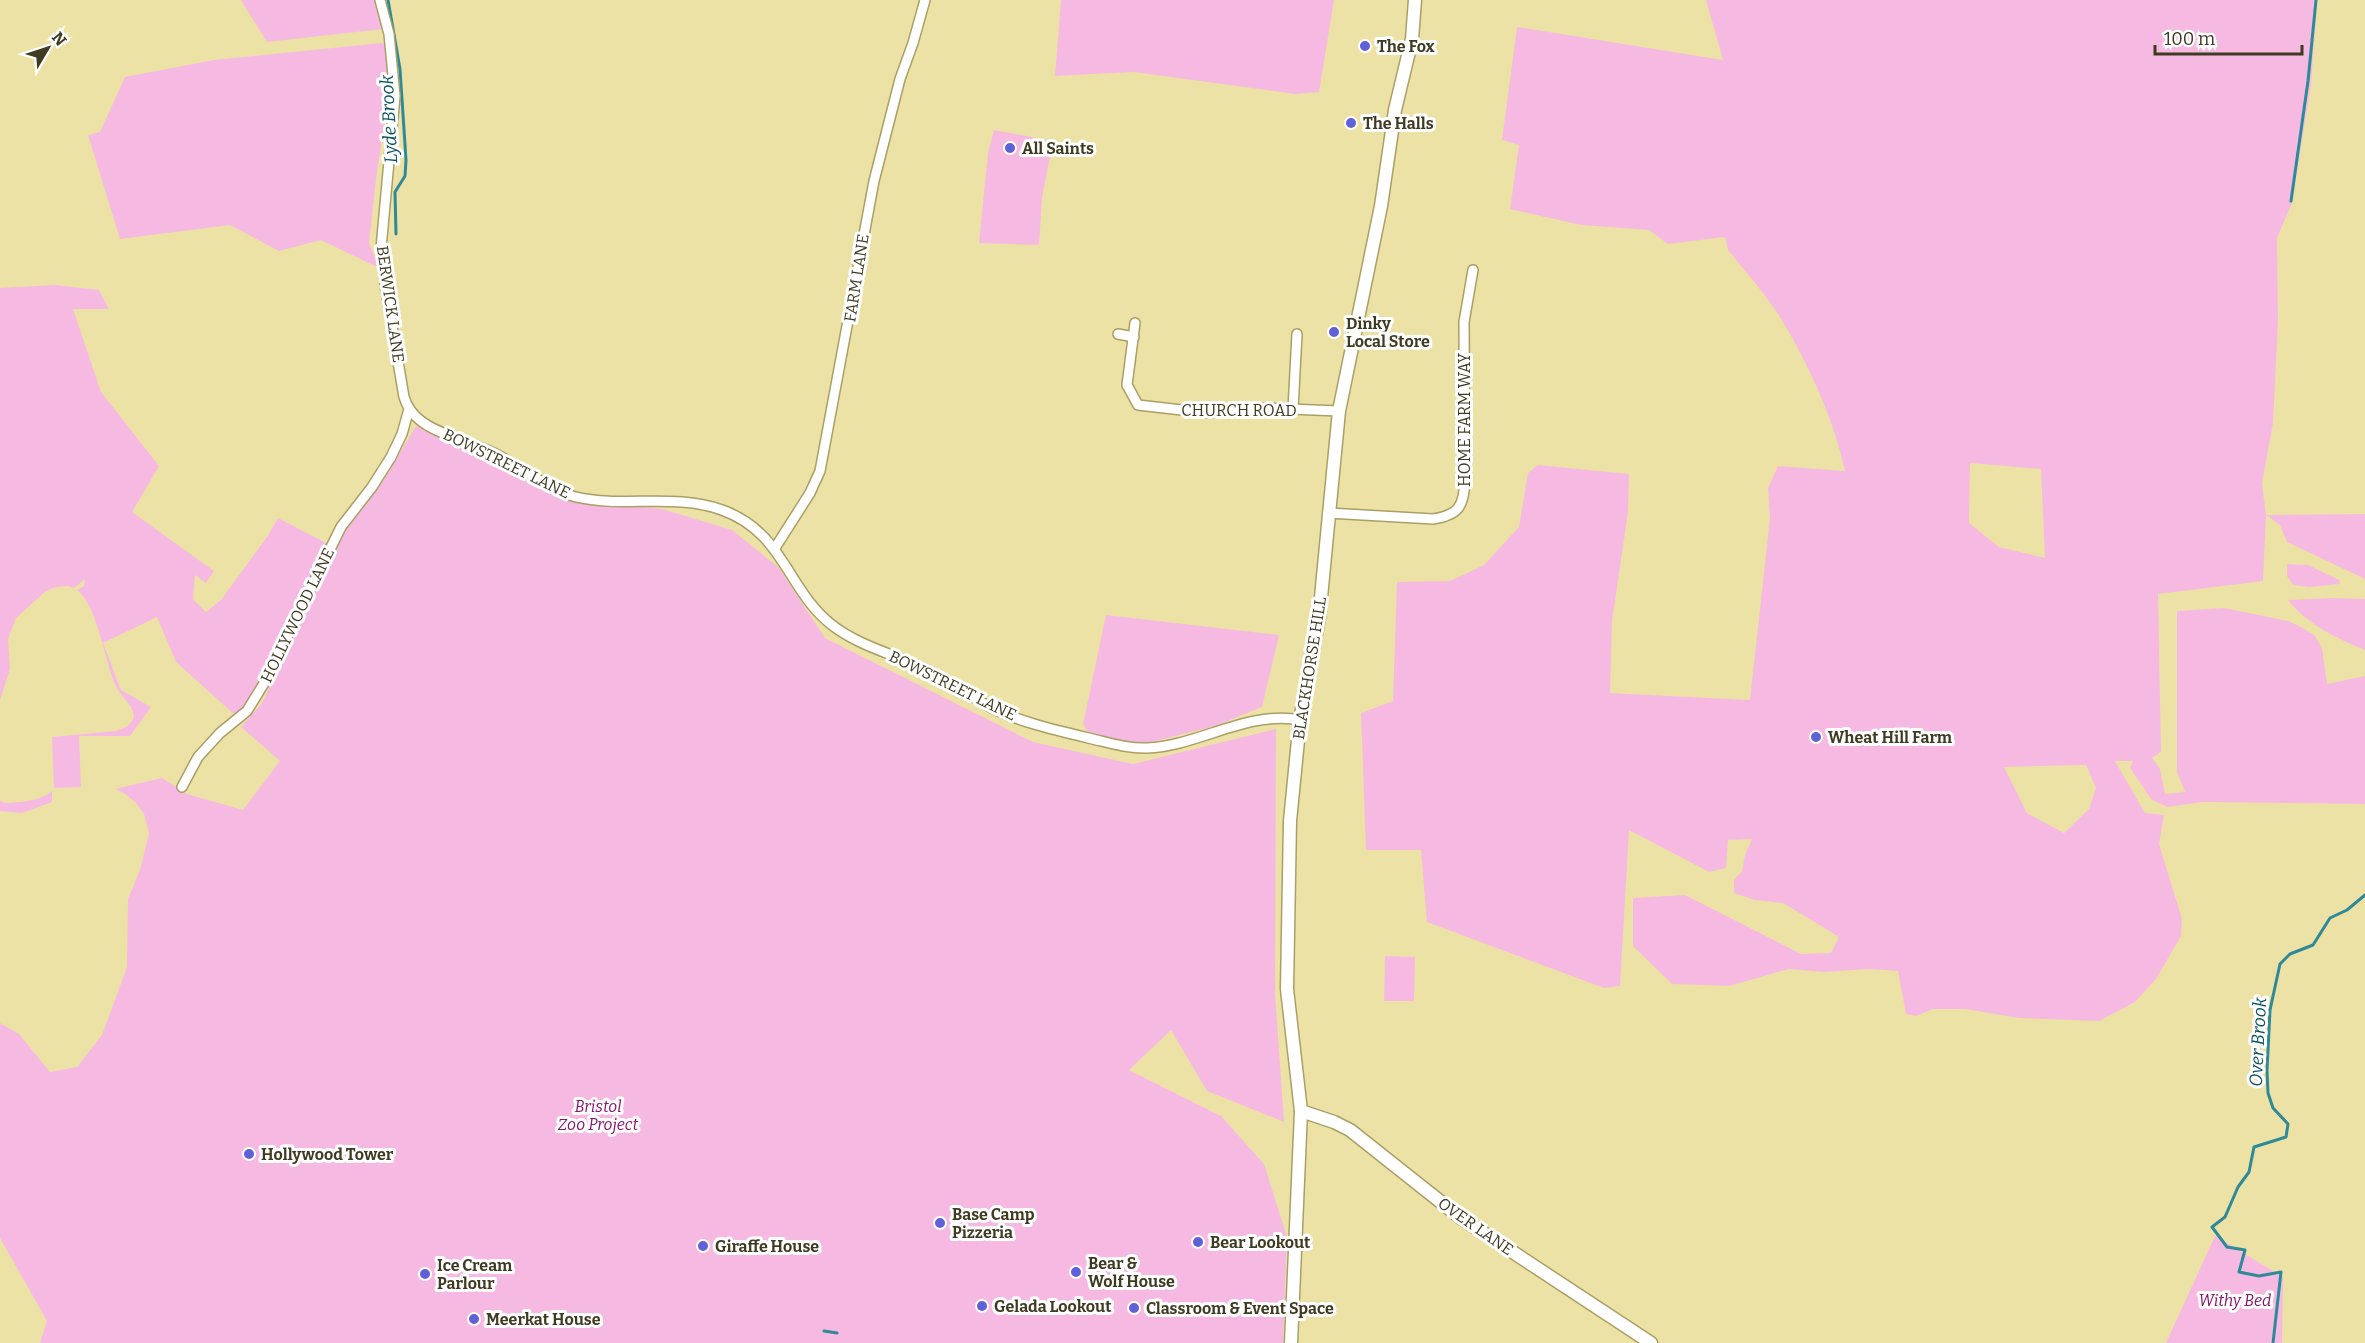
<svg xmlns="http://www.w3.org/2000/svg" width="2365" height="1343" font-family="Bitter,serif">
<rect width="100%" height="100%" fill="#ede2a5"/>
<!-- green -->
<g fill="#f6bae2" fill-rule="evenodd">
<polygon points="241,0 374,0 383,29 267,42"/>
<polygon points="1061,0 1334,0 1319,92 1295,94 1134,72 1055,76"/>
<path d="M1706,0H2317L2311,85L2292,203L2277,238L2278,320L2273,423L2262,483L2266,515L2365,514V579L2287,542L2280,525L2266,515L2263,581L2158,594L2161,752L2152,758L2160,769L2165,794L2185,792L2177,772V611L2224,608L2288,621L2301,627L2314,635L2322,648L2327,684L2365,676V804L2203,802L2167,807L2151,799L2130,768L2133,761H2115L2145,813L2164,815L2159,844L2182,919L2181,936L2156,979L2135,1002L2099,1021L2019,1018L1965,1009H1933L1916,1016L1906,1014L1898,971L1869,969L1824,972L1789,969L1729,986L1672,984L1633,946V898L1685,895L1801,954L1831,953L1839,937L1783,903L1755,900L1734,893V880L1742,871L1745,855L1752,839L1728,840L1726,868L1709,872L1629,830L1620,986L1604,988L1427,922L1421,850H1366L1361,713L1393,701L1397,582L1450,581L1484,565L1519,527L1528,473L1538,465L1629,474L1628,512L1612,621L1610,693L1750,700L1770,518L1768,488L1778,466L1845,471C1834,421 1812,372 1786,327C1770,299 1748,275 1728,250L1725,237L1668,244L1649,230L1581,225L1510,209L1519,145L1502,140L1517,27L1723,60ZM1970,463L2041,469L2045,558L1999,547L1969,523ZM2086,765L2096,788L2089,809L2064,833L2027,813L2004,767Z"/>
<polygon points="381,43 386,44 389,94 377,171 369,243 379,268 321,240 279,251 230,225 120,239 88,135 100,132 125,77 214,60"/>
<polygon points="994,130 1053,141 1042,198 1039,245 979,243 988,153"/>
<path d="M55,285L99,290L109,309H73L101,392L159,466L132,512L214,571L206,583L195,575L193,599L206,612L221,600L267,537L278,518L328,544L252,696L236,716L176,662L157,617L103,643L121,690L151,707L130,736H79L81,787L54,788L52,737L116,731L128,726L134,718C133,703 121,698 116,686C104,661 98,606 77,590L84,586L85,579L74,588L68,586L56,587L46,591L16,618L8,639L10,669L0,700V288Z"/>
<polygon points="416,426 565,500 662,509 732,530 778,567 825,638 1033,742 1133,764 1276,729 1275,993 1284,1122 1207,1091 1171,1030 1129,1070 1221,1116 1264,1164 1287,1237 1283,1343 40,1343 47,1321 0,1238 0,1023 19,1034 50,1072 77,1067 102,1035 127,967 128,899 140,870 149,833 144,814 136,803 124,793 115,789 162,778 187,794 243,810 280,761 241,727 262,703 343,534 384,480"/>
<polygon points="2287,564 2308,565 2339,580 2340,584 2309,587 2293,585 2287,576"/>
<path d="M2334,598L2365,599V650C2336,638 2308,625 2288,600Z"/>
<polygon points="1106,615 1279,635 1262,707 1215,726 1144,744 1089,734 1083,724"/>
<path d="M52,791V802L22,813L0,811V800L4,803C19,802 39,802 52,791Z"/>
<polygon points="1385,956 1415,957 1414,1001 1384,1001"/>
<polygon points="2215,1236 2283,1277 2282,1343 2166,1343"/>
</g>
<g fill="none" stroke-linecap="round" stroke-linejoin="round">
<!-- stream -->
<g stroke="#2e8998" stroke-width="3">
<polyline points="388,0 400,69 406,160 405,176 395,192 396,234"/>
<polyline points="2291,201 2308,81 2316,0"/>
<polyline points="824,1331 837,1333"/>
<polyline points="2273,1343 2281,1272 2259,1276 2239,1272 2245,1250 2227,1247 2212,1227 2225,1217 2238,1187 2249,1172 2254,1147 2286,1137 2288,1124 2273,1108 2268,1093 2267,1071 2270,1010 2280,964 2290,954 2313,945 2330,918 2347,910 2365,895"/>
</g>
<defs>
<g id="street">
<path d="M380,0L389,34L395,96L381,248L386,291L404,397C407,407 412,414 421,421C439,435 474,443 496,454C521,467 548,490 576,497C624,508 675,493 722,510C784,532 787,590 832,625C860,647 898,655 929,671C950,681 969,696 990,707C1020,723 1068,733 1101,741C1116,745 1132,749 1147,748C1199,746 1247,710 1300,720"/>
<polyline points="1135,323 1127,385 1138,405 1208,413 1262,408 1339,411"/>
<polyline points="1118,334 1134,337"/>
<polyline points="1293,409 1297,334"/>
<path d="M1328,513L1433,519C1459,515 1464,506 1465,480L1464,322L1473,270"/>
<polyline points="775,548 810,493 820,471 874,181 900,79 913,43 925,0"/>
<polyline points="182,787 198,757 220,733 247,711 263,685 341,527 372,487 391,457 402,434 409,409"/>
</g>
<g id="secondary">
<polyline points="1301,1111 1334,1122 1350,1130 1461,1218 1651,1343"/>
<polyline points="1291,1343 1301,1111 1287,989 1290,821 1300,720 1319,618 1339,411 1381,206 1395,110 1412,39 1415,0"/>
</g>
</defs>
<!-- street casing -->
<use href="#street" stroke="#aa9f65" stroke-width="12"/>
<!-- secondary casing -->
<use href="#secondary" stroke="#aa9f65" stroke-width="15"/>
<!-- street -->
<use href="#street" stroke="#fff" stroke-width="9"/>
<!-- secondary -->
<use href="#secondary" stroke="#fff" stroke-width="12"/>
</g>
<!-- markers -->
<g fill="#6060d8" stroke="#fff" stroke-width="2">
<circle cx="1365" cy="46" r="6"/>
<circle cx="1351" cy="123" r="6"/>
<circle cx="1010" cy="148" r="6"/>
<circle cx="1334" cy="332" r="6"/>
<circle cx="1816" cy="737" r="6"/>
<circle cx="249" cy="1154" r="6"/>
<circle cx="940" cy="1223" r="6"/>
<circle cx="1198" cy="1242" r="6"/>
<circle cx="703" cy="1246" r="6"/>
<circle cx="1076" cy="1272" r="6"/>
<circle cx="425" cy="1274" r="6"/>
<circle cx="982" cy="1306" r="6"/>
<circle cx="1134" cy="1308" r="6"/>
<circle cx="474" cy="1319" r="6"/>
</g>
<g text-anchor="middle" stroke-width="6" stroke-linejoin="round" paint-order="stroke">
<!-- poi labels -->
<g font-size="16" font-weight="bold" fill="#3f3b22" stroke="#fff" text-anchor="start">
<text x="1377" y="52">The Fox</text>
<text x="1363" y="129">The Halls</text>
<text x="1022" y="154">All Saints</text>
<text x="1346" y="329">Dinky<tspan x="1346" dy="18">Local Store</tspan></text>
<text x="1828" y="743">Wheat Hill Farm</text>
<text x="261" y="1160">Hollywood Tower</text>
<text x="952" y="1220">Base Camp<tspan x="952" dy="18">Pizzeria</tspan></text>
<text x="1210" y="1248">Bear Lookout</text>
<text x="715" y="1252">Giraffe House</text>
<text x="1088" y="1269">Bear &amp;<tspan x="1088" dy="18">Wolf House</tspan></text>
<text x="437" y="1271">Ice Cream<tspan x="437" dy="18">Parlour</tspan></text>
<text x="994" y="1312">Gelada Lookout</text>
<text x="1146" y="1314">Classroom &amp; Event Space</text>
<text x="486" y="1325">Meerkat House</text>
</g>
<!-- street labels -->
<g font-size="16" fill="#3f3b22" stroke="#fff">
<text transform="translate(856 278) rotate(-81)" y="6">FARM LANE</text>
<text transform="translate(391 304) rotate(82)" y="6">BERWICK LANE</text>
<text x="1239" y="416">CHURCH ROAD</text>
<text transform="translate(1464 420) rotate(-90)" y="6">HOME FARM WAY</text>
<text transform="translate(507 463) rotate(26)" y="6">BOWSTREET LANE</text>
<text transform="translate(297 615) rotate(-64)" y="6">HOLLYWOOD LANE</text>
<text transform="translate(1309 668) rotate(-81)" y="6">BLACKHORSE HILL</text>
<text transform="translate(953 685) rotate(26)" y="6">BOWSTREET LANE</text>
<text transform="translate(1476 1226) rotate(35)" y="6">OVER LANE</text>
</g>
<!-- park labels -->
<g font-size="16" font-style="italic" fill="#881470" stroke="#fff">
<text x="598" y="1112">Bristol<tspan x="598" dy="18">Zoo Project</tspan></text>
<text x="2235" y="1306">Withy Bed</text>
</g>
<!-- water labels -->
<g font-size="18" font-style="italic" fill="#0d5465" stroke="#fff">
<text transform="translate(389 119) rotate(-93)" y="6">Lyde Brook</text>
<text transform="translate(2258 1042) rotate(-87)" y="6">Over Brook</text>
</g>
</g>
<!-- north arrow -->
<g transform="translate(48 48) rotate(51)" stroke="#ffffff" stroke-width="4.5" paint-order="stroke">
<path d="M0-4.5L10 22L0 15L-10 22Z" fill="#3f3b22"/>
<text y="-9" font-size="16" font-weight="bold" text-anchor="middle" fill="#3f3b22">N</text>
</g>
<!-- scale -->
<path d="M2155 45v9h147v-9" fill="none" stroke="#3f3b22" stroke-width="3"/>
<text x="2164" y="45" font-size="18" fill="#3f3b22" stroke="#ffffff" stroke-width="4.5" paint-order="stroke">100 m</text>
</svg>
